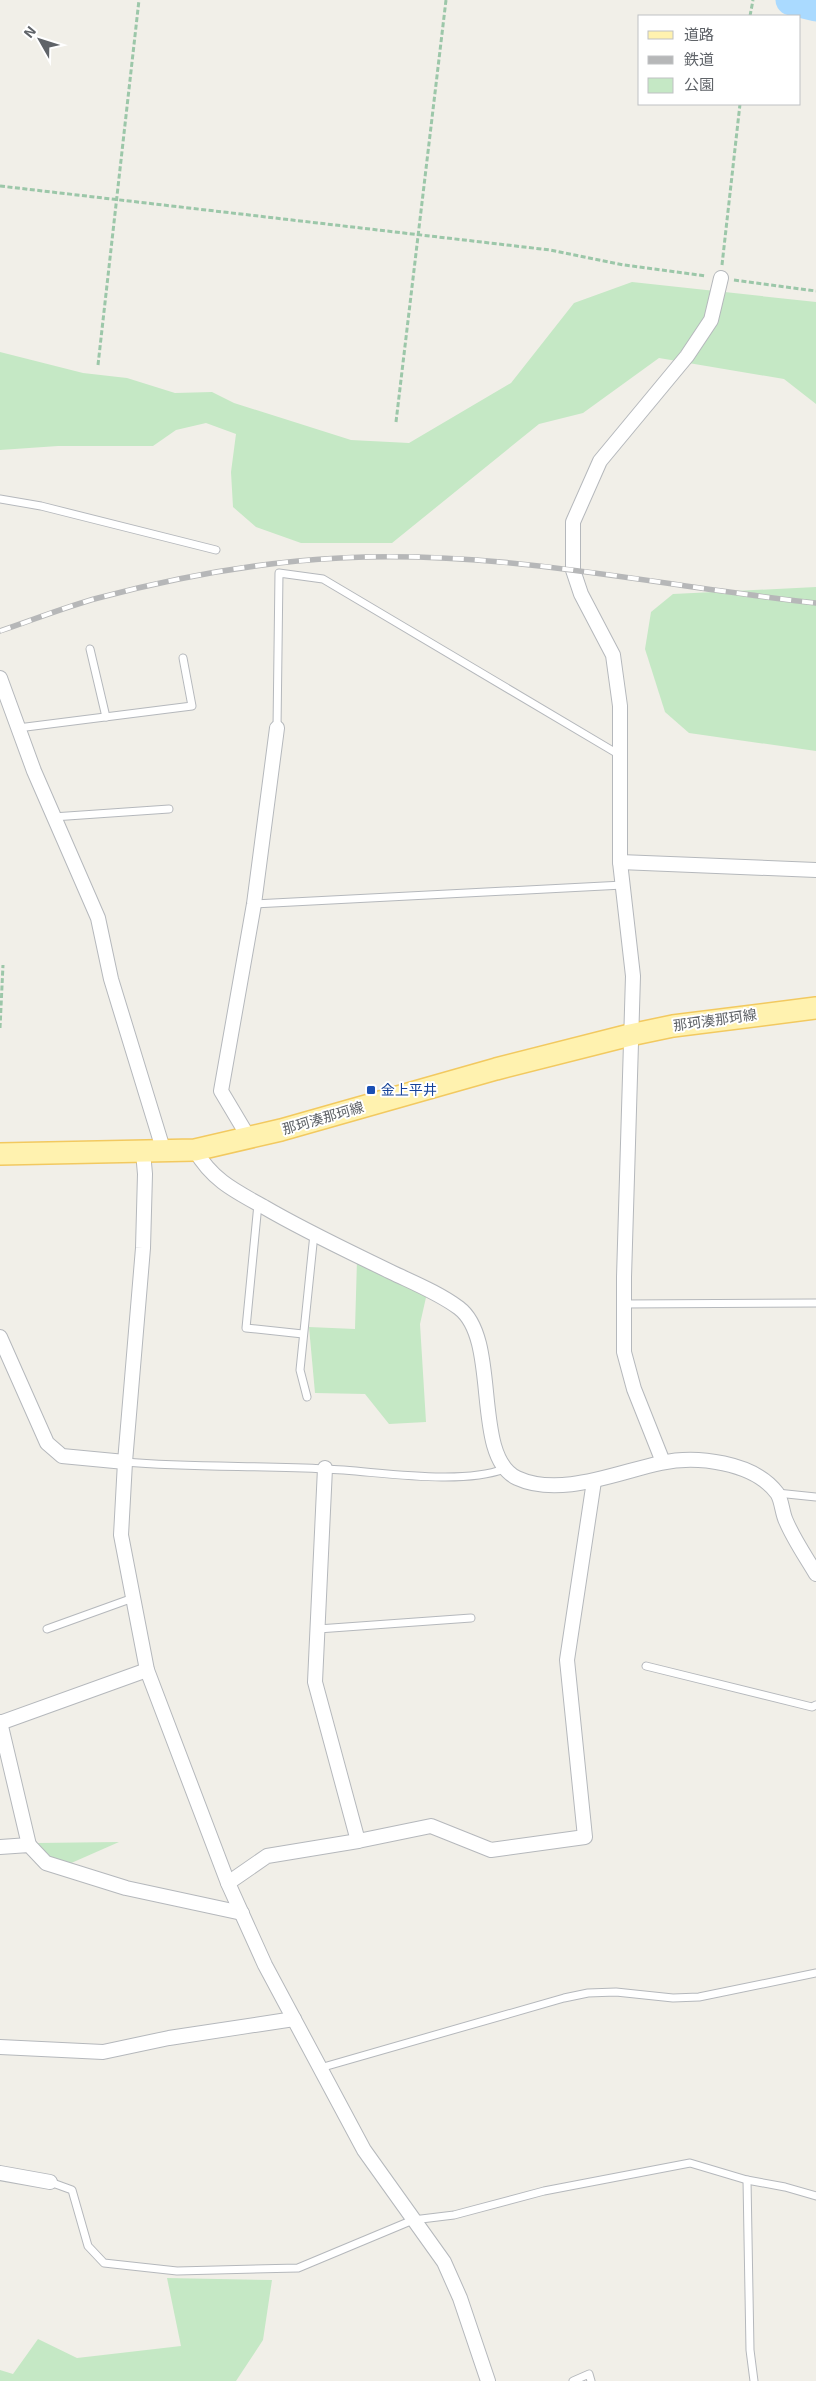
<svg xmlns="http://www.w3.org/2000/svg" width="816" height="2381" font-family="'Exo 2','Noto Sans JP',sans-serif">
<rect width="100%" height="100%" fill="#f1efe8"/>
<!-- green -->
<g fill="#c5e8c5">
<polygon points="632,282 816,302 816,404 784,379 659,358 583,413 539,424 392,543 301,543 256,527 233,507 231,472 236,434 206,423 176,430 153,446 58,446 0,450 0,352 83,373 127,378 175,393 212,392 234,403 351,440 409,443 511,383 574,303"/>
<polygon points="816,587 816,751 689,733 665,712 645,649 651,612 673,594"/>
<polygon points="357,1260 427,1293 420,1324 426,1422 389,1424 365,1394 315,1393 309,1327 355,1329"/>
<polygon points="119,1842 69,1864 48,1858 36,1843"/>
<polygon points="167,2278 272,2280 263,2340 236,2381 0,2381 0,2370 13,2374 38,2339 77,2358 181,2346"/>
</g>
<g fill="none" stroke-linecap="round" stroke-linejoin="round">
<!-- river -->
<polyline stroke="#aadaff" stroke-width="31" points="791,0 816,6"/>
<defs>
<g id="lane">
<polyline points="0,499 41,506 216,550"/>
<polyline points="90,649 106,717"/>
<polyline points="18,728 192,706 183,658"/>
<polyline points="277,728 279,573 323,579 618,754"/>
<polyline points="53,817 169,809"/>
<polyline points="254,904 623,885"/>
<polyline points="258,1204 246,1328 303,1334"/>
<polyline points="624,1304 816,1303"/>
<polyline points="307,1397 300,1370 314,1234"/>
<path d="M125,1462C192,1468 259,1465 326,1469C376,1471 459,1486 504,1469"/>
<polyline points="777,1493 816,1497"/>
<polyline points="47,1629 133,1598"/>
<polyline points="318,1629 471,1618"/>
<polyline points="646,1666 812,1707 816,1705"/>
<polyline points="320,2068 564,1998 588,1993 616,1992 673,1998 699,1997 816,1973"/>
<polyline points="747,2180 750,2350 754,2381"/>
<polyline points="50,2182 72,2190 88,2246 104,2263 177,2271 298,2268 413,2220 454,2215 544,2191 690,2163 747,2180 785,2187 816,2196"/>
<polyline points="573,2381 589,2374 591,2381"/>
</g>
<g id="street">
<polyline points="0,678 34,771 98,918 111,979 164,1152"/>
<polyline points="620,862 816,870"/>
<polyline points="249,1138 221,1091 254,904 277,728"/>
<path d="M195,1150C212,1180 235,1191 264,1207C305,1231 348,1251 391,1272C414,1283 439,1293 459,1308C501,1340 471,1456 517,1478C560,1498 618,1472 661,1463C696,1455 754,1462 777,1493C782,1500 782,1513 786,1521C794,1540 806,1557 816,1574"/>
<polyline points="143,1152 145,1174 143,1248 125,1462 121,1535 147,1670 228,1883 265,1965 364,2150 444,2262 460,2298 488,2381"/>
<polyline points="0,1337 47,1443 62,1456 125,1462"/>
<polyline points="663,1462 634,1389 624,1352 624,1277 633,976 620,862 620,706 613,655 581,594 573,570 573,522 600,461 687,356 711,320 721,278"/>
<polyline points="325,1468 315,1682 358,1841"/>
<polyline points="0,1722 29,1845"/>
<polyline points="0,1723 147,1670"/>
<polyline points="0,1847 29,1845 46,1863 126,1888 242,1913"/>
<polyline points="228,1883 267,1856 358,1841 431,1826 491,1850 585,1837 567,1660 594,1481"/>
<polyline points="0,2047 103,2052 169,2038 294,2019"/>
<polyline points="0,2173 50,2182"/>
</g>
<polyline id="primary" points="0,1154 195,1150 281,1130 496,1069 630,1035 673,1026 816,1008"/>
</defs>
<!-- lane casing -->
<use href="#lane" stroke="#b5b8bc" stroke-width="9"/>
<!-- street casing -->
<use href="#street" stroke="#b5b8bc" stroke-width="16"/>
<!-- primary casing -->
<use href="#primary" stroke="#f2c960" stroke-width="24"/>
<!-- path -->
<g stroke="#9cc7a9" stroke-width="3" stroke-dasharray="5 2.5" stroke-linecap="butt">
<polyline points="750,16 753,0"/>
<polyline points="0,186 550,250 624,265 706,276"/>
<polyline points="722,265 740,104"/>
<polyline points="734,280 816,291"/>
<polyline points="98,365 139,0"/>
<polyline points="396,422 446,0"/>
<polyline points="0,1028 3,965"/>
</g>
<!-- lane -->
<use href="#lane" stroke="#fff" stroke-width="7"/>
<!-- street -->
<use href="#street" stroke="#fff" stroke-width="14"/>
<!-- primary -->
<use href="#primary" stroke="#fff2af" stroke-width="21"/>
<defs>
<path id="rail" d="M0,631C33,620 65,607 98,598C177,577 259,562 340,558C500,549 658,586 816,603"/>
</defs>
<!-- rail casing -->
<use href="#rail" stroke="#b6b7b8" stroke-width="5.5"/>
<!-- rail -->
<use href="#rail" stroke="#fff" stroke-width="4" stroke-dasharray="11" stroke-linecap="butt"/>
</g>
<!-- markers -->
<rect fill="#1a4fb4" stroke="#fff" stroke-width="2" x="366" y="1085" width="10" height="10" rx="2.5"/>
<g text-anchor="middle" stroke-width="4" stroke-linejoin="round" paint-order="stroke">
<!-- street labels -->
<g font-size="14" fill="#5f6368" stroke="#fff">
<text transform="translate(715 1020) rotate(-8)" y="5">那珂湊那珂線</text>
<text transform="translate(323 1118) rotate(-16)" y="5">那珂湊那珂線</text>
</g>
<!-- transit labels -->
<g font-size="14" fill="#164399" stroke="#fff" text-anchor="start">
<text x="381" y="1095">金上平井</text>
</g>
</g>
<!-- legend -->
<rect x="638" y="15" width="162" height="90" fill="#ffffff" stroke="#bfc1c3"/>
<rect x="648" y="31" width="25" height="8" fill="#fff2af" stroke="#bfc1c3"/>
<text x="684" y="40" font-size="15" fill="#5f6368">道路</text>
<rect x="648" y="56" width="25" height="8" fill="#b6b7b8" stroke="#bfc1c3"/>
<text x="684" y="65" font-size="15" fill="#5f6368">鉄道</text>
<rect x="648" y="78" width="25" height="15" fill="#c5e8c5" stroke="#bfc1c3"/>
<text x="684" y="90" font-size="15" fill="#5f6368">公園</text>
<!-- north arrow -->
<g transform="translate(40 40) rotate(309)" stroke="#ffffff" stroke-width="4" paint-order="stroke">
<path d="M0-4L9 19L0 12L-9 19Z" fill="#5f6368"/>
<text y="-8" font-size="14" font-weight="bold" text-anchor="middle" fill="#5f6368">N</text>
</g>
</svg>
